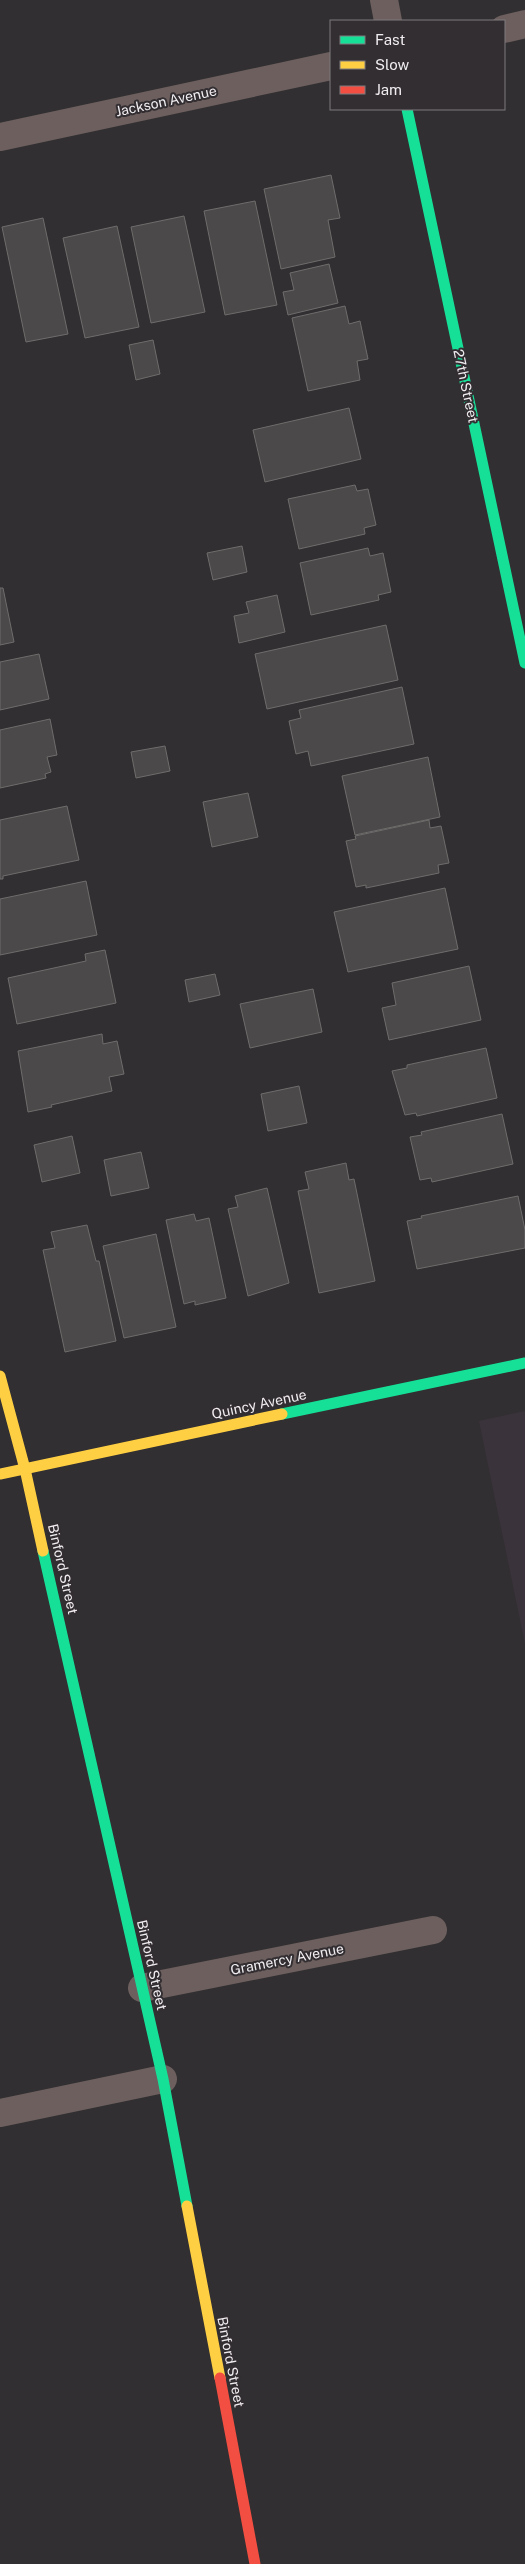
<svg xmlns="http://www.w3.org/2000/svg" width="525" height="2564" font-family="'Public Sans',sans-serif">
<rect width="100%" height="100%" fill="#312f31"/>
<!-- built -->
<polygon fill="#3b333b" points="525,1411 525,1644 479,1421"/>
<!-- building -->
<g fill="#4b4949" stroke="#6f6d6c">
<polygon points="331,175 340,218 328,220 335,257 281,269 264,189"/>
<polygon points="255,201 277,305 225,315 204,211"/>
<polygon points="184,216 205,312 151,323 131,227"/>
<polygon points="43,218 68,334 26,342 2,227"/>
<polygon points="117,226 139,327 85,338 63,238"/>
<polygon points="329,264 338,303 288,315 283,292 294,290 290,273"/>
<polygon points="345,306 349,324 360,321 368,359 357,361 360,380 308,391 292,318"/>
<polygon points="153,340 160,374 136,380 129,345"/>
<polygon points="349,408 361,459 265,482 253,430"/>
<polygon points="355,485 357,491 368,489 376,525 364,528 365,534 299,549 288,499"/>
<polygon points="242,546 247,572 213,580 207,553"/>
<polygon points="368,548 370,556 383,553 391,592 378,595 379,600 311,615 300,563"/>
<polygon points="0,588 3,588 14,642 0,645"/>
<polygon points="277,595 285,632 239,643 234,616 249,613 246,602"/>
<polygon points="386,625 398,680 267,709 255,654"/>
<polygon points="39,654 49,699 0,710 0,662"/>
<polygon points="402,687 414,744 311,766 308,751 296,754 289,721 301,718 299,710"/>
<polygon points="50,719 57,755 47,757 51,772 45,774 46,778 0,788 0,730"/>
<polygon points="165,746 170,771 136,778 131,752"/>
<polygon points="428,757 440,817 355,835 342,776"/>
<polygon points="248,793 258,837 212,847 203,802"/>
<polygon points="67,806 79,860 3,876 3,879 0,879 0,820"/>
<polygon points="429,820 430,828 441,826 449,863 438,865 439,873 366,888 366,885 356,887 346,841 356,839 355,836"/>
<polygon points="86,881 97,935 0,955 0,899"/>
<polygon points="445,888 458,949 348,972 334,912"/>
<polygon points="105,950 116,1003 17,1024 8,978 86,961 85,954"/>
<polygon points="469,966 481,1020 389,1040 382,1008 396,1005 392,983"/>
<polygon points="215,974 220,995 189,1002 185,980"/>
<polygon points="313,989 322,1032 250,1048 240,1004"/>
<polygon points="102,1034 103,1044 117,1041 124,1074 109,1077 112,1091 51,1105 52,1107 28,1112 18,1051"/>
<polygon points="486,1048 497,1098 417,1116 416,1113 405,1115 392,1071 407,1068 407,1065"/>
<polygon points="299,1086 307,1123 268,1131 261,1094"/>
<polygon points="502,1114 513,1164 432,1182 431,1178 420,1180 410,1137 422,1135 421,1132"/>
<polygon points="72,1136 80,1173 42,1182 34,1145"/>
<polygon points="141,1152 149,1188 111,1196 104,1160"/>
<polygon points="346,1163 349,1180 354,1179 375,1281 319,1293 298,1191 309,1189 305,1172"/>
<polygon points="267,1188 289,1283 248,1296 228,1209 238,1207 235,1196"/>
<polygon points="518,1196 525,1230 525,1248 417,1269 407,1221 422,1218 421,1216"/>
<polygon points="194,1214 196,1221 209,1218 226,1298 195,1305 195,1301 184,1304 166,1220"/>
<polygon points="87,1225 96,1261 99,1261 116,1341 65,1352 43,1250 55,1248 51,1232"/>
<polygon points="156,1234 176,1327 124,1338 103,1246"/>
</g>
<g fill="none" stroke-linecap="round" stroke-linejoin="round">
<!-- street -->
<g stroke="#6c5f5e" stroke-width="28">
<polyline points="384,0 388,21"/>
<polyline points="504,29 525,24"/>
<polyline points="0,137 331,66"/>
<polyline points="142,1988 433,1930"/>
<polyline points="0,2113 163,2079"/>
</g>
<!-- fast -->
<g stroke="#16e098" stroke-width="11">
<polyline points="407,109 525,663"/>
<polyline points="282,1414 525,1363"/>
<polyline points="43,1551 163,2079 187,2206"/>
</g>
<!-- slow -->
<g stroke="#ffcf43" stroke-width="11">
<polyline points="0,1376 25,1469 43,1551"/>
<polyline points="0,1474 282,1414"/>
<polyline points="187,2206 220,2378"/>
</g>
<!-- jam -->
<polyline stroke="#f24e42" stroke-width="11" points="220,2378 255,2564"/>
</g>
<g text-anchor="middle" stroke-width="4" stroke-linejoin="round" paint-order="stroke">
<!-- street labels -->
<g font-size="14" fill="#f0edf0" stroke="#322e32">
<text transform="translate(166 101) rotate(-12)" y="5">Jackson Avenue</text>
<text transform="translate(466 386) rotate(78)" y="5">27th Street</text>
<text transform="translate(259 1404) rotate(-12)" y="5">Quincy Avenue</text>
<text transform="translate(63 1569) rotate(77)" y="5">Binford Street</text>
<text transform="translate(287 1959) rotate(-11)" y="5">Gramercy Avenue</text>
<text transform="translate(152 1965) rotate(77)" y="5">Binford Street</text>
<text transform="translate(231 2362) rotate(79)" y="5">Binford Street</text>
</g>
</g>
<!-- legend -->
<rect x="330" y="20" width="175" height="90" fill="#322e32" stroke="#7e7a7e"/>
<rect x="340" y="36" width="25" height="8" fill="#16e098" stroke="#7e7a7e"/>
<text x="375" y="45" font-size="15" fill="#f0edf0">Fast</text>
<rect x="340" y="61" width="25" height="8" fill="#ffcf43" stroke="#7e7a7e"/>
<text x="375" y="70" font-size="15" fill="#f0edf0">Slow</text>
<rect x="340" y="86" width="25" height="8" fill="#f24e42" stroke="#7e7a7e"/>
<text x="375" y="95" font-size="15" fill="#f0edf0">Jam</text>
</svg>
